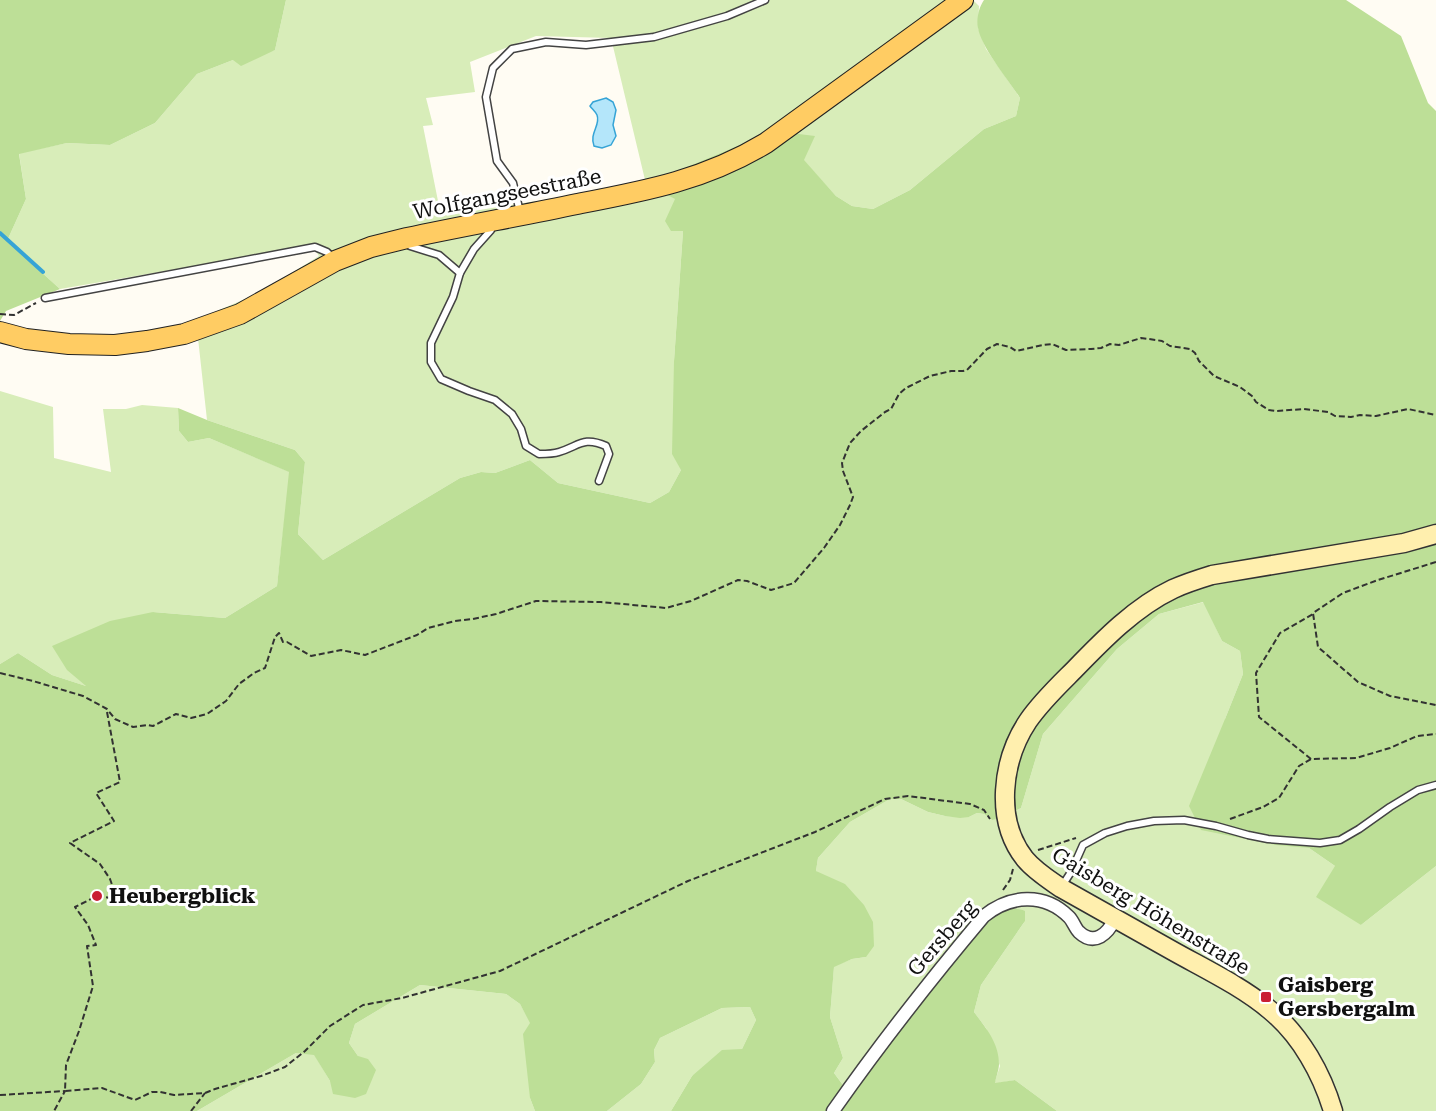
<svg xmlns="http://www.w3.org/2000/svg" width="1436" height="1111" font-family="'Roboto Serif',serif">
<rect width="100%" height="100%" fill="#fffcf3"/>
<!-- green -->
<g fill="#d8edb9" fill-rule="evenodd">
<path d="M286,0H973L979,6L978,28L986,49L1020,98L1016,116L984,129L910,190L873,209L852,206L836,196L803,160L814,137L647,184L676,199L683,231L674,361L681,470L669,492L650,503L558,483L530,460L495,473L481,472L460,478L323,560L298,534L305,462L295,450L207,420L196,320L261,292L319,256L312,246L60,289L7,241L26,199L19,153L67,143L110,145L155,123L197,74L233,60L275,50ZM536,36L611,38L646,184L441,216L423,126L433,125L426,98L475,92L470,62Z"/>
<polygon points="0,391 53,407 54,458 111,472 103,409 126,409 142,405 178,408 179,431 188,442 209,438 290,472 277,586 225,618 153,612 89,687 52,675 18,653 0,664"/>
<polygon points="1204,602 1222,641 1240,651 1243,674 1225,719 1251,840 1309,848 1335,866 1361,925 1436,866 1436,1111 1057,1111 1015,1080 994,1084 1000,1066 986,1028 974,1012 981,985 1025,921 850,1094 834,1073 843,1058 830,1017 834,966 852,959 866,957 816,871 818,858 850,822 890,799 901,799 928,812 945,816 969,817 977,813 984,814 992,820 1000,819 1021,808 1043,734 1117,649 1159,614"/>
<polygon points="420,985 506,994 520,1004 531,1023 530,1098 535,1111 197,1111 296,1053 314,1054 330,1081 358,1056 349,1043 355,1024"/>
<polygon points="750,1007 756,1020 742,1049 692,1076 671,1111 607,1111 641,1084 655,1062 654,1050 660,1038 722,1008"/>
</g>
<!-- forest -->
<g fill="#bddf97">
<polygon points="0,0 286,0 275,50 241,66 233,60 197,74 155,123 110,145 67,143 19,154 26,199 7,241 60,289 6,311 0,321"/>
<path d="M984,0H1346L1401,36L1428,103L1436,111V866L1361,925L1316,897L1335,866L1309,848L1276,845L1201,830L1189,806L1225,719L1243,674L1240,651L1222,641L1203,602L1159,614L1117,649L1043,734L1021,808L1000,819L992,820L984,814L977,813L969,817L960,818L945,816L928,812L901,799H890L850,822L818,858L816,871L845,884L864,905L873,922L874,946L866,957L852,959L834,967L830,1017L843,1058L834,1073L849,1093L930,986L991,917C1003,910 1012,906 1025,911V921L981,985L974,1012C986,1028 999,1043 999,1064C999,1070 996,1077 995,1083L1015,1080L1057,1111H671L692,1076L722,1050L742,1049L756,1020L750,1007L722,1008L660,1038L654,1050L655,1062L641,1084L607,1111H535L530,1098L523,1034L530,1023L520,1004L506,994L420,985L355,1024L349,1043L358,1056L368,1059L376,1070L366,1094L355,1098L333,1094L330,1081L314,1055L296,1053L197,1111H0V664L18,653L52,675L86,686L67,670L52,646L110,621L153,612L225,618L277,586L289,472L209,438L188,442L179,431L178,408L207,420L295,450L305,462L298,534L323,560L460,478L481,472L495,473L530,460L558,483L650,503L669,492L681,470L672,454L674,361L683,231H671L665,221L675,199L646,184L774,131L815,136L804,160L836,196L852,206L873,209L910,190L984,129L1016,116L1020,98C1009,81 981,47 978,28C976,19 979,7 984,0Z"/>
</g>
<!-- water -->
<path fill="#b4e6fa" stroke="#36a4d6" stroke-width="1.5" d="M606,98L613,102L616,110L613,125L616,136L611,145L602,148L594,146C589,133 601,125 597,115C595,111 592,109 590,106L593,102Z"/>
<g fill="none" stroke-linecap="round" stroke-linejoin="round">
<!-- stream -->
<polyline stroke="#36a4d6" stroke-width="4" points="0,233 43,272"/>
<defs>
<g id="lane">
<polyline points="520,212 513,183 497,161 486,97 493,68 512,49 546,42 586,45 654,37 727,16 765,0"/>
<path d="M491,224V230L474,249L460,273L453,297L431,343V362L441,379L469,391L495,400L512,414L521,429L526,446L539,454C545,454 553,454 559,452C579,446 583,436 606,446L609,454L599,481"/>
<polyline points="408,241 410,246 439,255 460,273"/>
<polyline points="45,298 315,247 327,252 333,258"/>
<polyline points="1062,886 1071,872 1083,845 1105,833 1127,826 1154,821 1184,820 1216,826 1248,835 1268,839 1320,843 1340,840 1359,829 1390,807 1418,790 1436,785"/>
</g>
<path id="street" d="M833,1111C880,1044 931,979 984,916C1010,895 1044,892 1069,917C1073,921 1075,928 1079,932C1095,947 1108,933 1115,919"/>
<path id="secondary" d="M1333,1111C1322,1074 1301,1036 1271,1011C1243,987 1205,969 1173,951C1135,930 1098,909 1061,888C1048,879 1035,871 1025,859C994,820 1002,760 1028,721C1041,702 1058,686 1074,670C1103,640 1135,607 1173,589C1186,583 1199,579 1212,575L1404,543L1436,534"/>
<path id="primary" d="M0,332L26,339L69,344L115,345L147,341L184,334L240,314L335,261L371,247L407,238C463,226 520,216 577,204C645,191 705,180 766,143L963,0"/>
</defs>
<!-- lane casing -->
<use href="#lane" stroke="#434343" stroke-width="9"/>
<!-- street casing -->
<use href="#street" stroke="#434343" stroke-width="15"/>
<!-- secondary casing -->
<use href="#secondary" stroke="#323232" stroke-width="21"/>
<!-- primary casing -->
<use href="#primary" stroke="#212121" stroke-width="22"/>
<!-- path -->
<g stroke="#323232" stroke-width="2" stroke-dasharray="6 3" stroke-linecap="butt">
<polyline points="0,314 14,315 36,303"/>
<polyline points="1436,562 1378,580 1343,593 1313,613 1318,647 1358,682 1390,696 1436,705"/>
<polyline points="0,673 33,681 83,696 107,709 115,719 133,727 148,725 153,726 176,714 191,718 207,714 226,701 239,684 254,673 265,668 275,637 279,633 283,642 287,642 311,656 341,650 365,655 417,635 428,628 455,621 473,619 496,614 536,601 601,602 666,608 691,601 738,580 747,581 771,590 794,583 824,548 840,525 850,505 853,497 843,471 842,463 850,443 861,431 885,412 891,409 899,394 906,388 930,376 951,371 963,371 967,370 987,349 997,344 1010,347 1016,351 1043,345 1052,344 1066,350 1091,349 1101,348 1110,344 1119,345 1141,338 1156,340 1162,341 1170,346 1190,349 1195,353 1199,361 1214,376 1240,387 1252,396 1256,402 1269,410 1276,411 1304,409 1328,412 1335,416 1351,417 1360,415 1376,416 1408,409 1436,415"/>
<polyline points="107,712 120,782 96,793 114,821 70,843 100,864 110,879 117,899 97,896 75,907 88,925 96,945 87,946 93,986 79,1031 66,1065 65,1091 102,1088 135,1100 152,1092 160,1092 174,1095 205,1093 215,1089 261,1076 285,1067 305,1051 330,1026 363,1005 402,998 500,971 688,881 815,832 885,799 908,796 970,804 984,810 990,819"/>
<polyline points="1311,759 1259,717 1256,673 1280,633 1313,614"/>
<polyline points="1230,819 1263,807 1279,798 1299,766 1311,759 1356,758 1390,748 1417,736 1436,734"/>
<polyline points="1038,850 1076,838"/>
<polyline points="1003,890 1010,880 1013,869"/>
<polyline points="0,1095 65,1091 54,1111"/>
<polyline points="191,1111 205,1093"/>
</g>
<!-- lane -->
<use href="#lane" stroke="#fff" stroke-width="6"/>
<!-- street -->
<use href="#street" stroke="#fff" stroke-width="12"/>
<!-- secondary -->
<use href="#secondary" stroke="#ffefae" stroke-width="18"/>
<!-- primary -->
<use href="#primary" stroke="#ffcc63" stroke-width="20"/>
</g>
<!-- markers -->
<g fill="#ca1e34" stroke="#fff" stroke-width="2">
<circle cx="97" cy="896" r="6"/>
<rect x="1260" y="991" width="12" height="12" rx="3"/>
</g>
<g text-anchor="middle" stroke-width="6" stroke-linejoin="round" paint-order="stroke">
<!-- street labels -->
<g font-size="21" fill="#101010" stroke="#fff">
<text transform="translate(507 194) rotate(-11)" y="7">Wolfgangseestraße</text>
<text transform="translate(1151 911) rotate(31)" y="7">Gaisberg Höhenstraße</text>
<text transform="translate(942 938) rotate(-49)" y="7">Gersberg</text>
</g>
<!-- poi labels -->
<g font-size="21" font-weight="bold" fill="#101010" stroke="#fff" text-anchor="start">
<text x="109" y="903">Heubergblick</text>
<text x="1278" y="992">Gaisberg<tspan x="1278" dy="24">Gersbergalm</tspan></text>
</g>
</g>
</svg>
